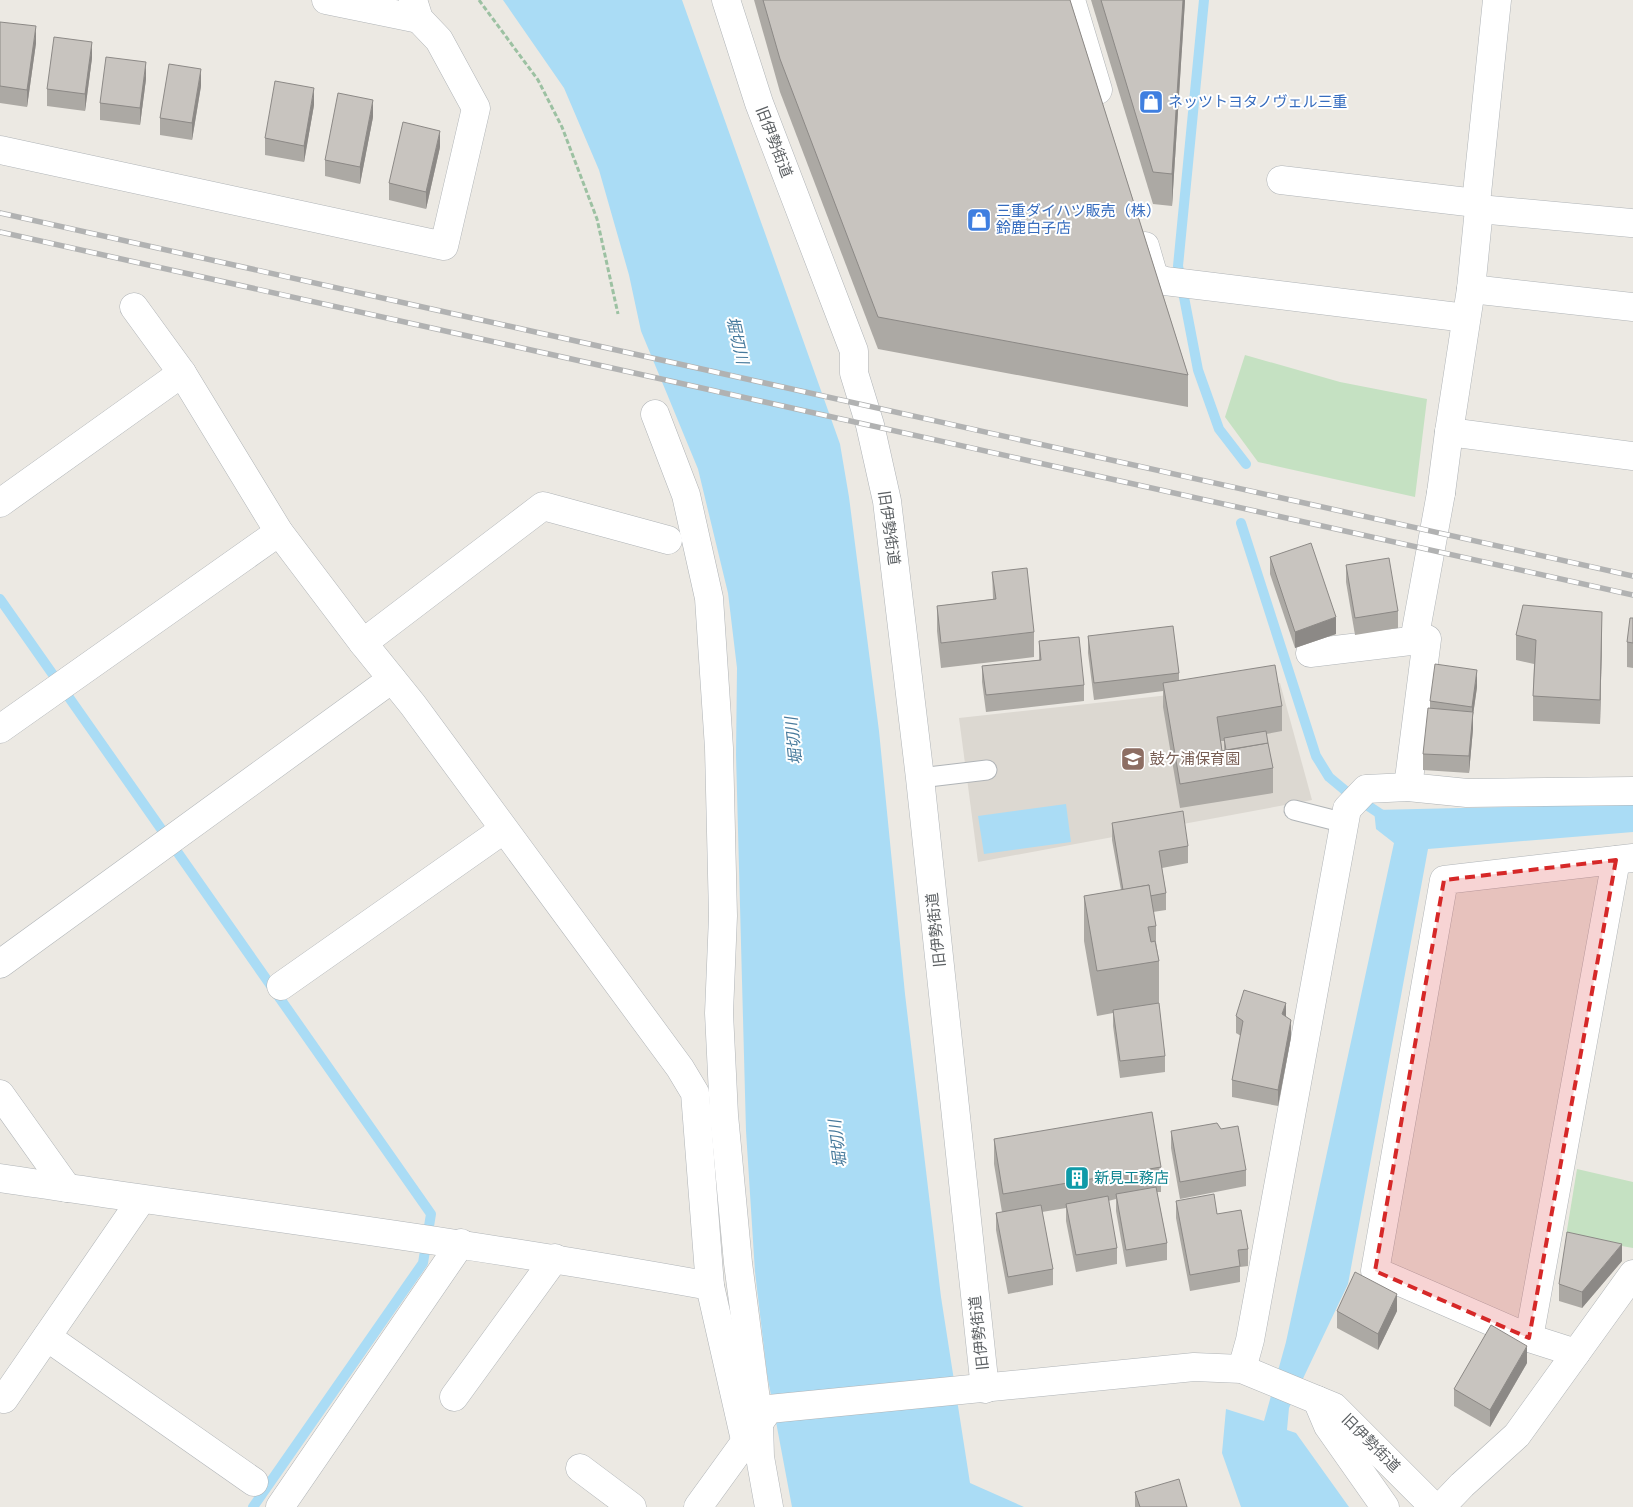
<svg xmlns="http://www.w3.org/2000/svg" width="1633" height="1507" font-family="'PT Sans','Noto Sans JP',sans-serif">
<rect width="100%" height="100%" fill="#ece9e3"/>
<!-- education -->
<polygon fill="#dcd8d1" points="1280,683 1312,800 978,862 959,718"/>
<!-- green -->
<g fill="#c5e1c2">
<polygon points="1245,355 1340,382 1427,399 1415,497 1258,462 1225,417"/>
<polygon points="1577,1169 1633,1182 1633,1248 1566,1236"/>
</g>
<!-- water -->
<g fill="#aadcf5">
<polygon points="503,0 682,0 840,444 849,497 879,731 905,994 941,1297 970,1483 1024,1507 792,1507 767,1374 755,1272 746,1131 736,755 737,668 728,593 698,469 641,331 629,275 599,170 564,88"/>
<polygon points="1066,804 1071,842 984,854 978,816"/>
<polygon points="1633,804 1633,832 1428,849 1348,1284 1289,1408 1287,1430 1296,1433 1349,1507 1241,1507 1222,1453 1226,1409 1264,1421 1286,1342 1394,843 1376,829 1374,810"/>
</g>
<g fill="none" stroke-linecap="round" stroke-linejoin="round">
<!-- stream -->
<g stroke="#aadcf5" stroke-width="10">
<polyline points="1204,0 1178,266 1198,370 1219,429 1246,464"/>
<polyline points="1241,523 1316,756 1329,777 1347,792 1385,817"/>
<polyline points="0,599 431,1214 423,1263 253,1507"/>
</g>
<defs>
<g id="service">
<polyline points="920,778 987,770"/>
<polyline points="1294,810 1345,823"/>
</g>
<polyline id="pedestrian" points="1414,641 1441,493"/>
<g id="minor">
<polyline points="326,0 419,19"/>
<polyline points="726,0 759,103 854,351 854,373 870,425 887,501 920,778 985,1389"/>
<polyline points="1071,0 1098,90"/>
<polyline points="1497,0 1476,203 1479,209 1471,289 1449,432 1633,456"/>
<polyline points="0,150 444,246 476,108 439,40 419,19 413,0"/>
<polyline points="1281,180 1476,203"/>
<polyline points="1479,209 1631,223"/>
<polyline points="1145,246 1154,277 1165,281 1466,318"/>
<polyline points="1471,289 1633,307"/>
<polyline points="134,307 182,373 279,532 363,643 413,705 680,1068 695,1093 710,1286 745,1440"/>
<polyline points="655,414 686,495 709,598 719,748 723,916 719,1013 724,1115 738,1263 759,1423 760,1457 769,1507"/>
<polyline points="1441,493 1449,432"/>
<polyline points="0,503 182,373"/>
<polyline points="363,643 543,506 668,540"/>
<polyline points="1310,653 1427,639 1408,787"/>
<polyline points="0,729 279,532"/>
<polyline points="0,964 392,679"/>
<polyline points="281,986 503,830"/>
<polyline points="0,1094 67,1188"/>
<path d="M0,1178C237,1213 474,1243 710,1286"/>
<polyline points="47,1337 254,1482"/>
<polyline points="1529,1338 1616,860"/>
<polyline points="1576,1353 1529,1338 1375,1271 1444,880 1633,858"/>
<polyline points="1242,1369 1250,1340 1347,809 1366,789 1408,787 1467,793 1633,791"/>
<polyline points="454,1397 555,1258"/>
<polyline points="4,1399 141,1200"/>
<polyline points="1317,1400 1328,1426 1385,1507"/>
<polyline points="580,1468 632,1507"/>
<polyline points="280,1507 461,1243"/>
<polyline points="698,1507 769,1409 1194,1367 1242,1369 1334,1407 1434,1507"/>
<polyline points="1441,1507 1462,1485 1517,1435 1633,1274"/>
</g>
</defs>
<!-- service casing -->
<use href="#service" stroke="#b0b4b7" stroke-width="21"/>
<!-- pedestrian casing -->
<use href="#pedestrian" stroke="#b0b4b7" stroke-width="29"/>
<!-- minor casing -->
<use href="#minor" stroke="#b0b4b7" stroke-width="29"/>
<!-- path -->
<polyline stroke="#9cc1a2" stroke-width="3" stroke-dasharray="5 2.5" stroke-linecap="butt" points="479,0 538,80 562,127 597,219 618,314"/>
<!-- service -->
<use href="#service" stroke="#fff" stroke-width="19"/>
<!-- pedestrian -->
<use href="#pedestrian" stroke="#fff" stroke-width="28"/>
<!-- minor -->
<use href="#minor" stroke="#fff" stroke-width="28"/>
<defs>
<g id="rail">
<polyline points="0,213 1633,576"/>
<polyline points="0,232 1633,595"/>
</g>
</defs>
<!-- rail casing -->
<use href="#rail" stroke="#b1b2b2" stroke-width="5.5"/>
<!-- rail -->
<use href="#rail" stroke="#fff" stroke-width="4" stroke-dasharray="11" stroke-linecap="butt"/>
</g>
<!-- wall -->
<g fill="#aca9a4" fill-rule="evenodd">
<polygon points="754,0 1070,0 1188,375 1188,407 878,349 780,92"/>
<polygon points="1091,0 1185,0 1172,206 1153,204"/>
<polygon points="0,22 36,43 27,107 0,103"/>
<polygon points="92,58 85,111 47,106 47,89"/>
<polygon points="146,79 140,125 100,120 100,103"/>
<polygon points="201,86 192,140 160,135 160,118"/>
<polygon points="314,105 304,162 265,155 265,138"/>
<polygon points="373,117 360,184 325,176 325,160"/>
<polygon points="440,147 426,209 389,200 389,183"/>
<polygon points="1270,557 1336,634 1295,648 1270,574"/>
<polygon points="1346,565 1398,611 1398,628 1355,635 1346,582"/>
<polygon points="992,572 1034,632 1034,657 941,668 937,631 937,606 993,599"/>
<polygon points="1633,618 1633,668 1627,667 1627,642"/>
<polygon points="1516,635 1602,637 1600,724 1533,721 1533,696 1534,664 1516,660"/>
<path d="M1088,636L1179,673V680L1282,706V731L1266,734L1273,768V793L1180,808L1163,707V691L1094,700L1088,653ZM1221,741H1224V751H1222Z"/>
<polygon points="1039,641 1084,685 1084,701 986,712 982,682 982,666 1039,660"/>
<polygon points="1477,687 1473,715 1473,729 1469,773 1423,770 1423,754 1430,708 1430,701"/>
<polygon points="1112,823 1188,846 1188,863 1162,868 1166,893 1166,910 1153,912 1156,926 1156,942 1159,961 1159,1005 1165,1056 1165,1072 1120,1078 1113,1026 1113,1013 1097,1016 1084,941 1084,896 1121,890 1112,840"/>
<polygon points="1236,1016 1286,1016 1291,1037 1278,1106 1232,1097 1232,1080 1241,1036 1236,1033"/>
<polygon points="1171,1131 1246,1170 1246,1186 1180,1199 1171,1148"/>
<polygon points="994,1139 1161,1167 1161,1192 1157,1192 1167,1243 1167,1260 1126,1267 1116,1211 1116,1199 1108,1201 1117,1248 1117,1264 1076,1272 1066,1221 1066,1208 1042,1212 1053,1269 1053,1285 1008,1294 996,1230 996,1213 1002,1212 994,1164"/>
<polygon points="1176,1201 1217,1214 1248,1249 1248,1266 1240,1267 1240,1282 1190,1291 1176,1218"/>
<polygon points="1622,1261 1582,1308 1559,1301 1559,1284"/>
<polygon points="1337,1311 1397,1311 1378,1350 1337,1328"/>
<polygon points="1527,1363 1490,1427 1454,1406 1454,1389"/>
<polygon points="1135,1492 1187,1507 1135,1507"/>
</g>
<!-- shaded-wall -->
<g fill="#8c8986">
<polygon points="1183,0 1185,0 1172,206 1172,174"/>
<polygon points="36,26 36,43 27,107 27,90"/>
<polygon points="92,42 92,58 85,111 85,94"/>
<polygon points="146,62 146,79 140,125 140,108"/>
<polygon points="201,69 201,86 192,140 192,123"/>
<polygon points="314,88 314,105 304,162 304,146"/>
<polygon points="373,100 373,117 360,184 360,167"/>
<polygon points="440,131 440,147 426,209 426,192"/>
<polygon points="1602,612 1602,637 1600,724 1600,700"/>
<polygon points="1336,617 1336,634 1295,648 1295,632"/>
<polygon points="1477,670 1477,687 1473,715 1473,729 1469,773 1469,756 1472,724 1472,707"/>
<polygon points="1286,1003 1286,1020 1282,1014"/>
<polygon points="1291,1020 1291,1037 1278,1106 1278,1090"/>
<polygon points="1622,1244 1622,1261 1582,1308 1582,1292"/>
<polygon points="1397,1294 1397,1311 1378,1350 1378,1334"/>
<polygon points="1527,1346 1527,1363 1490,1427 1490,1410"/>
</g>
<!-- building -->
<g fill="#c8c4bf" stroke="#8c8986">
<polygon points="763,0 1070,0 1188,375 878,317 780,59"/>
<polygon points="1101,0 1183,0 1172,174 1153,172"/>
<polygon points="0,22 36,26 27,90 0,86"/>
<polygon points="54,37 92,42 85,94 47,89"/>
<polygon points="106,57 146,62 140,108 100,103"/>
<polygon points="169,64 201,69 192,123 160,118"/>
<polygon points="275,81 314,88 304,146 265,138"/>
<polygon points="338,93 373,100 360,167 325,160"/>
<polygon points="403,122 440,131 426,192 389,183"/>
<polygon points="1311,543 1336,617 1295,632 1270,557"/>
<polygon points="1389,558 1398,611 1355,618 1346,565"/>
<polygon points="1027,568 1034,632 941,643 937,606 996,599 992,572"/>
<polygon points="1523,605 1602,612 1600,700 1533,696 1536,640 1516,635"/>
<polygon points="1630,618 1633,618 1633,643 1627,642"/>
<polygon points="1173,626 1179,673 1094,683 1088,636"/>
<polygon points="1079,637 1084,685 986,695 982,666 1041,660 1039,641"/>
<polygon points="1435,664 1477,670 1472,707 1430,701"/>
<polygon points="1275,665 1282,706 1217,717 1222,751 1268,743 1273,768 1180,784 1163,683"/>
<polygon points="1428,708 1473,712 1469,756 1423,754"/>
<polygon points="1266,731 1268,743 1226,750 1224,738"/>
<polygon points="1183,811 1188,846 1159,851 1166,893 1150,896 1149,885 1123,890 1112,823"/>
<polygon points="1149,885 1156,926 1148,927 1151,942 1155,941 1159,961 1097,971 1084,896"/>
<polygon points="1244,990 1286,1003 1282,1014 1291,1020 1278,1090 1232,1080 1243,1021 1236,1016"/>
<polygon points="1159,1003 1165,1056 1120,1061 1113,1010"/>
<polygon points="1152,1112 1161,1167 1003,1194 994,1139"/>
<polygon points="1217,1123 1221,1129 1238,1126 1246,1170 1180,1182 1171,1131"/>
<polygon points="1156,1187 1167,1243 1126,1250 1116,1194"/>
<polygon points="1214,1194 1217,1214 1241,1210 1248,1249 1238,1250 1240,1266 1190,1275 1176,1201"/>
<polygon points="1108,1196 1117,1248 1076,1255 1066,1204"/>
<polygon points="1041,1205 1053,1269 1008,1277 996,1213"/>
<polygon points="1567,1232 1622,1244 1582,1292 1559,1284"/>
<polygon points="1355,1272 1397,1294 1378,1334 1337,1311"/>
<polygon points="1491,1325 1527,1346 1490,1410 1454,1389"/>
<polygon points="1179,1479 1187,1507 1140,1507 1135,1492"/>
</g>
<!-- marked area -->
<path fill="#d62828" fill-opacity="0.2" stroke="#d62828" stroke-width="4" stroke-dasharray="10 6" stroke-linejoin="round" d="M1616,860L1529,1338L1375,1271L1444,880Z"/>
<!-- icons -->
<defs>
<symbol id="shop-square" viewBox="-11 -11 22 22"><rect x="-9" y="-9" width="18" height="18" rx="4" fill="#3f7fe0" stroke="#fff"/><path d="M-5-2.5h2.3a2.7 3.5 0 0 1 5.4 0H5L5.5 6h-11ZM-1.5-2.5h3a1.5 2.3 0 0 0-3 0Z" fill="#fff"/></symbol>
<symbol id="school-square" viewBox="-11 -11 22 22"><rect x="-9" y="-9" width="18" height="18" rx="4" fill="#8d6e63" stroke="#fff"/><path d="M0-5L7-2L0 1L-7-2ZM-4 1L0 2.5L4 1V4Q0 6-4 4Z" fill="#fff"/></symbol>
<symbol id="building-square" viewBox="-11 -11 22 22"><rect x="-9" y="-9" width="18" height="18" rx="4" fill="#0f9aa8" stroke="#fff"/><path d="M-4-6H4V6H1V3H-1V6H-4ZM-2.5-4.3h1.7v1.8h-1.7ZM.8-4.3h1.7v1.8H.8ZM-2.5-1h1.7V.8h-1.7ZM.8-1h1.7V.8H.8Z" fill="#fff"/></symbol>
</defs>
<g fill-rule="evenodd">
<use href="#shop-square" x="1137" y="88" width="28" height="28"/>
<use href="#shop-square" x="965" y="206" width="28" height="28"/>
<use href="#school-square" x="1119" y="745" width="28" height="28"/>
<use href="#building-square" x="1063" y="1164" width="28" height="28"/>
</g>
<g text-anchor="middle" stroke-width="4" stroke-linejoin="round" paint-order="stroke">
<!-- shop labels -->
<g font-size="15" fill="#366cbe" stroke="#fff" text-anchor="start">
<text x="1168" y="107">ネッツトヨタノヴェル三重</text>
<text x="996" y="216">三重ダイハツ販売（株）<tspan x="996" dy="17">鈴鹿白子店</tspan></text>
</g>
<!-- street labels -->
<g font-size="15" fill="#5b5f62" stroke="#fff">
<text transform="translate(774 142) rotate(69)" y="5">旧伊勢街道</text>
<text transform="translate(889 528) rotate(82)" y="5">旧伊勢街道</text>
<text transform="translate(936 930) rotate(-96)" y="5">旧伊勢街道</text>
<text transform="translate(979 1333) rotate(-96)" y="5">旧伊勢街道</text>
<text transform="translate(1371 1443) rotate(45)" y="5">旧伊勢街道</text>
</g>
<!-- education labels -->
<g font-size="15" fill="#785e54" stroke="#fff" text-anchor="start">
<text x="1150" y="764">鼓ケ浦保育園</text>
</g>
<!-- culture labels -->
<g font-size="15" fill="#0d838f" stroke="#fff" text-anchor="start">
<text x="1094" y="1183">新見工務店</text>
</g>
<!-- water labels -->
<g font-size="16" font-style="italic" fill="#477a9c" stroke="#fff">
<text transform="translate(738 340) rotate(77)" y="6">堀切川</text>
<text transform="translate(793 741) rotate(-96)" y="6">堀切川</text>
<text transform="translate(837 1144) rotate(-97)" y="6">堀切川</text>
</g>
</g>
</svg>
